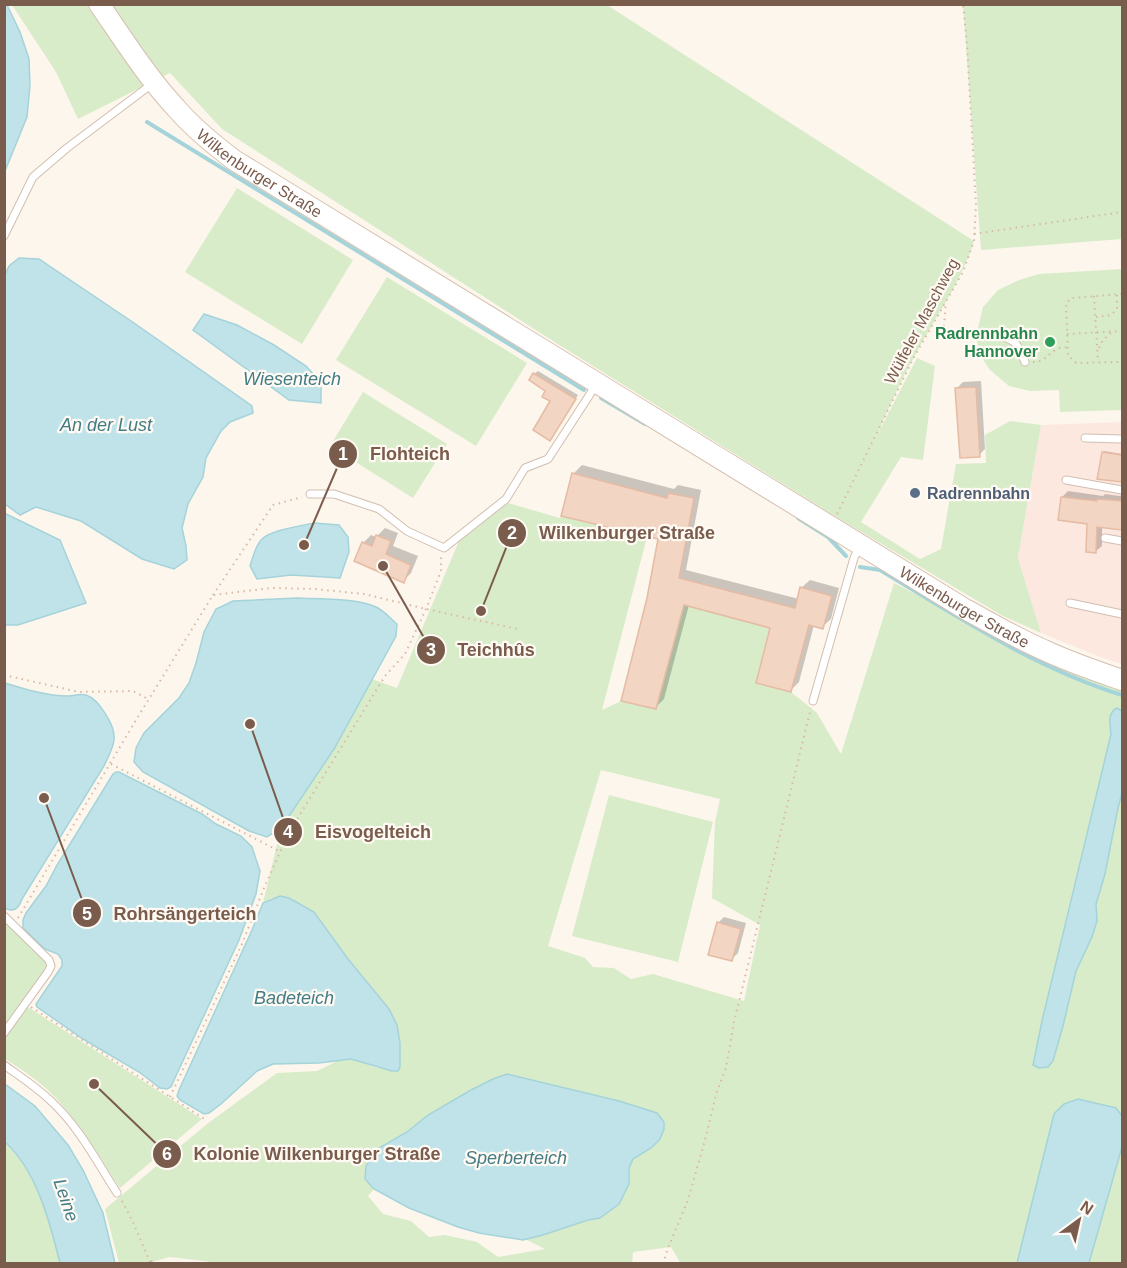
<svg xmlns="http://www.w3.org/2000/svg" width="1127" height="1268" font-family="Helvetica,sans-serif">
<rect width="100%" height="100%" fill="#fdf6ec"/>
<!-- commercial -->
<polygon fill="#fde8e0" points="1122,422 1122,664 1105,659 1041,633 1018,558 1041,425"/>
<!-- green -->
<g fill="#d8ecc9" fill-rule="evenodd">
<path d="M12,5H607L974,241C961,283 934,319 914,357C899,384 887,413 874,441L917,358L935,366L923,460L901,457L861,522L920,559L941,549L956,464L986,463L985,435L1010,421L1041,425L1018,558L1041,633L1001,615L840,519L556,343L222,129L170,73L78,119L56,72Z"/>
<polygon points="963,5 1122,5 1122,239 981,250"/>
<polygon points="237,188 353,260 302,344 185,272"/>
<polygon points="1122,269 1122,410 1060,412 1059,390 1030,391 1009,386 990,370 978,352 977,332 983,307 998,290 1019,280 1039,274"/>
<polygon points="387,277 527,363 476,446 336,360"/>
<polygon points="363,392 447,444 413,498 330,446"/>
<path d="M508,503L560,518L561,516L647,537L602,710L621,701L684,605L770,628L756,682L791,692L817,713L841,754L894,583L929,601L936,591L1122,680V711L1117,708L1110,715L1111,734L1066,918L1033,1065L1039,1068L1048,1067L1053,1061L1063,1026L1076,971L1092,937L1097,921L1096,904L1105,874L1118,808L1122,793V1116L1116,1108L1054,1114L1017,1263L681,1264L671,1247L633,1252L632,1264H228L170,1257L148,1263H119L105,1209L207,1124L277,1073L317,1071L337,1061L351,1059L378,1068L400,1043L397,1025L389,1009L348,959L314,912L272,898L263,903L281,828L334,749L372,679L397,688L459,541ZM601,770L720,799L715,822L712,898L760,925L744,1001L653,974L631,979L614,968L593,967L585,958L548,946ZM507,1074L619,1101L657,1113L651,1148L633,1159L629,1168L628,1184L600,1218C575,1221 550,1233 525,1239L545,1249L498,1257L477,1242L445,1235L429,1237L411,1221L383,1214L368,1196L374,1189L407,1132L428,1115L471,1090L493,1079Z"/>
<polygon points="609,795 713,822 678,962 572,936"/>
<polygon points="4,919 46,960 48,965 46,971 4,1028"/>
<path d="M28,1007L202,1119L120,1188C100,1158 81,1126 57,1099C42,1083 23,1070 5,1059L4,1039Z"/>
<path d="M4,1142C36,1171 50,1223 60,1263H5Z"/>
<polygon points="1122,1147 1122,1263 1089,1263"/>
</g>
<!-- water -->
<g fill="#bfe3e8" stroke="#a5d3da" stroke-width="1.5">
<polygon points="7,5 20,32 29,59 30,85 27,117 5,171 4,5"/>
<polygon points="19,258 39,259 137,325 252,406 253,413 230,422 221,431 206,458 203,477 188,504 182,528 186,546 187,560 174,569 142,559 81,521 36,507 20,515 5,504 5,275 9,266"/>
<polygon points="204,314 237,325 274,345 306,366 321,382 321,403 289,400 193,330"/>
<polygon points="4,513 60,540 86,603 18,625 5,625"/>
<path d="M314,523L339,525L348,537L349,552L340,578L291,575L257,579L250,566C253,557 255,546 262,539C272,530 300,526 314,523Z"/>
<path d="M297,598C319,599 359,598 378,608C385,612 391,619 397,624L396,636L334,749L281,828L267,837L249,831L143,772L134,762L136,748L144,733L179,698L189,683L196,663L204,632L216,609L233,601Z"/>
<path d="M5,683C24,689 47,696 68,696C74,696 80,693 86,695C99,699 116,727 114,740C113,749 108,757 104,766L22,899C19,908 14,913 4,908Z"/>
<path d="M1117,708L1122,711V793L1118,808L1105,874L1096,904L1097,921L1092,937L1076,971L1063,1026L1053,1061L1048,1067L1039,1068L1033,1065L1042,1021L1111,734C1110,724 1107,713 1117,708Z"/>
<polygon points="116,772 119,772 202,814 216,824 241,836 252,847 260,871 256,894 239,940 175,1078 171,1087 167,1089 160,1088 139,1072 83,1039 37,1007 36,1004 62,966 62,960 58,954 45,949 23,928 23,920 26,913 46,886 57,865 113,774"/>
<polygon points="280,896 289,898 314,912 348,959 389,1009 397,1025 400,1043 400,1067 398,1071 392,1071 351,1059 319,1063 273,1064 257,1071 221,1104 209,1113 204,1114 180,1100 177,1096 179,1090 252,930 263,903"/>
<polygon points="507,1074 619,1101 657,1113 664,1122 664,1129 660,1139 651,1148 633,1159 629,1168 629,1184 619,1204 600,1218 588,1220 543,1235 523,1240 479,1233 458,1227 409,1208 374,1189 365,1179 366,1166 379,1148 407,1132 428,1115 471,1090 493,1079"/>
<path d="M5,1084L35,1106L68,1145L83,1170L103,1213L115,1263H60C50,1223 37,1171 5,1142Z"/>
<polygon points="1078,1099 1116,1108 1122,1116 1122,1147 1089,1263 1017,1263 1054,1114 1064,1104"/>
</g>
<!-- shadow -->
<g fill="#0003">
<polygon points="538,371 578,395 553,435 552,401 547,391 534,374"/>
<polygon points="981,381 985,449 979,455 957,388 963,382"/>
<polygon points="1104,451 1122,454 1122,481 1099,477 1103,453"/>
<polygon points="582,465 674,489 678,485 701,490 686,570 799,599 801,588 810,580 839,588 831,619 822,627 814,625 799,682 791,690 772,627 689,605 664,699 655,708 649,599 659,538 563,515 574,473"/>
<polygon points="1068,491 1103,496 1105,494 1120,496 1122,495 1122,528 1102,526 1102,546 1096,551 1088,523 1062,497"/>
<polygon points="385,528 398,533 393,546 418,556 411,573 403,581 363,543 371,535 376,537"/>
<polygon points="724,917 746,923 738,953 732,959 718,923"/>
</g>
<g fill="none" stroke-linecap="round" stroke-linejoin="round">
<!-- stream -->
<g stroke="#a5d3da" stroke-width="4">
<polyline points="147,122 584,390"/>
<polyline points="601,398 645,424"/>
<polyline points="798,518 828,537 846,556"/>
<path d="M860,567L880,570C958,617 1035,668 1122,695"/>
</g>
</g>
<!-- building -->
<g fill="#f3d5c3" stroke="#e6bba3" stroke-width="1.5">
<polygon points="533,373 576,399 550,441 533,430 550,401 542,397 545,391 529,380"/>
<polygon points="976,387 980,457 960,458 955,388"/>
<polygon points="1102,452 1122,455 1122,482 1097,479"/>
<polygon points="572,473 667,498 668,493 694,498 679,578 795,608 800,587 832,596 823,629 809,625 791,692 756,683 770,628 684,605 656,709 621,701 647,598 658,539 561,516"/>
<polygon points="1061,497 1097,501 1097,499 1122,501 1122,530 1097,527 1096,553 1086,552 1087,524 1058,520"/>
<polygon points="376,535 391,541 386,554 411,565 404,583 354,561 362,542 372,546"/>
<polygon points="717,922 741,929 732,961 708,955"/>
</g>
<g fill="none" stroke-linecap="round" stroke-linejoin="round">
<defs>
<g id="service">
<polyline points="4,236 33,177 67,148 152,84"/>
<path d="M994,334C1015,340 1017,341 1025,362"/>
<polyline points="1085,438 1122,439"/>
<polyline points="1066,480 1122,490"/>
<polyline points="310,494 334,494 379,509 407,531 444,548 506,499 525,468 548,459 596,385"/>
<polyline points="1105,538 1122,541"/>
<polyline points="1070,603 1122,614"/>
<polyline points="813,701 854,558 859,547"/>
<polyline points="4,916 49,960 51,966 48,972 4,1033"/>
<path d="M4,1065C21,1077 38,1088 52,1102C79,1127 97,1162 117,1193"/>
</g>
<g id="secondary">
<path id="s1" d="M99,4C124,40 147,77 176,108C193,128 213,144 234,160L965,609C991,623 1016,638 1044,650C1069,662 1096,671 1122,680"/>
</g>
</defs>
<!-- service casing -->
<use href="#service" stroke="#d1beb0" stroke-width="9"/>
<!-- secondary casing -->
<use href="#secondary" stroke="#d6c0b0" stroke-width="22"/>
<!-- path -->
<g stroke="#d9b8a5" stroke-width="2" stroke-dasharray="1.5 4.5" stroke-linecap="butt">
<polyline points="974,234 1122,212"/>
<polyline points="1122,294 1072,298 1066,303 1068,355 1076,363 1120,362 1122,360"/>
<polyline points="1094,296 1098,362"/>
<polyline points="1096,317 1111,315 1117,309 1117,294"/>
<polyline points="1067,334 1122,331"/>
<polyline points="943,338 946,302"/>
<polyline points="1099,348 1103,340 1112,332"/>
<path d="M1033,362C1046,362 1047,354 1057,349C1060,347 1064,348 1068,347"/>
<polyline points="837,514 914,357 963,272 974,241 976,205 967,44 963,4"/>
<polyline points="213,595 273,505 302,497"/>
<polyline points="4,675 79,692 133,691 148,699"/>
<polyline points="111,764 279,851"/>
<polyline points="18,918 136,720 213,595 271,588 315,589 364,594 426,609 518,629"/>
<polyline points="31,1007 206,1120"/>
<polyline points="170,1097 242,944 264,888 288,834 385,676 405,654 426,609 441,571 441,556"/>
<polyline points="122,1201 132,1220 151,1264"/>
<polyline points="151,1261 159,1264"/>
<polyline points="663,1264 668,1248 688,1200 705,1140 717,1091 726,1068 734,1022 811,708"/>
</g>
<!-- service -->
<use href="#service" stroke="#fff" stroke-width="7"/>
<!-- secondary -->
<use href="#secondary" stroke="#fff" stroke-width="20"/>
</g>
<!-- markers -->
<circle fill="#2e9e5b" stroke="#fffaf3" stroke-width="2" cx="1050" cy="342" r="6"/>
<circle fill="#5c6f8a" stroke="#fffaf3" stroke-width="2" cx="915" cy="493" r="6"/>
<g text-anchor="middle" stroke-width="4.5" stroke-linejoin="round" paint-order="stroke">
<!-- street labels -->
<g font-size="16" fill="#7a5c4d" stroke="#fffaf3">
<text dy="6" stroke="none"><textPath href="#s1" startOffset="236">Wilkenburger Straße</textPath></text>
<text transform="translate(921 321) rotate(-62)" y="6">Wülfeler Maschweg</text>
<text dy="6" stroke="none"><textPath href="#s1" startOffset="1064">Wilkenburger Straße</textPath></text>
</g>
<!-- leisure labels -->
<g font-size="16" font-weight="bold" fill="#27864d" stroke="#fffaf3" text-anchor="end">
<text x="1038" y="339">Radrennbahn<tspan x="1038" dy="18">Hannover</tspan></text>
</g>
<!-- service labels -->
<g font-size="16" font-weight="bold" fill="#4e5e75" stroke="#fffaf3" text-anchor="start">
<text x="927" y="499">Radrennbahn</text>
</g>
<!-- water labels -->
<g font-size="18" font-style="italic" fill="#437c86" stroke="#fffaf3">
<text x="292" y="385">Wiesenteich</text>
<text x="106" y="431">An der Lust</text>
<text x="294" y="1004">Badeteich</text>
<text x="516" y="1164">Sperberteich</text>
<text transform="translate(66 1200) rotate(71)" y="6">Leine</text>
</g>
</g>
<!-- callouts -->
<path fill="none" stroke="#7a5c4d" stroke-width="2" d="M304 545L343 454M481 611L512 533M383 566L431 650M250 724L288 832M44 798L87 913M94 1084L167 1154"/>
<g fill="#7a5c4d" stroke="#fffaf3" stroke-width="2">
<circle cx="304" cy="545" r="6"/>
<circle cx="481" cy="611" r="6"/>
<circle cx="383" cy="566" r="6"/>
<circle cx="250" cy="724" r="6"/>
<circle cx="44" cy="798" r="6"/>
<circle cx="94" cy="1084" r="6"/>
<circle cx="343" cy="454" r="15"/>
<circle cx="512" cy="533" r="15"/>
<circle cx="431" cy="650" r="15"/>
<circle cx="288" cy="832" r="15"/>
<circle cx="87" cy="913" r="15"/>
<circle cx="167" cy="1154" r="15"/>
</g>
<g font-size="18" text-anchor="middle" font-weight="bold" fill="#fff">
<text x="343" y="460">1</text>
<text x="512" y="539">2</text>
<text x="431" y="656">3</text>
<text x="288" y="838">4</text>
<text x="87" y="920">5</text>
<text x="167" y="1160">6</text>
</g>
<g font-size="18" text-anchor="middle" font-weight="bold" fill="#7a5c4d" stroke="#fffaf3" stroke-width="4.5" stroke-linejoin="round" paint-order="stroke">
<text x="410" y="460">Flohteich</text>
<text x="627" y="539">Wilkenburger Straße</text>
<text x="496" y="656">Teichhûs</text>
<text x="373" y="838">Eisvogelteich</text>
<text x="185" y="920">Rohrsängerteich</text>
<text x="317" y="1160">Kolonie Wilkenburger Straße</text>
</g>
<!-- border -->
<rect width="1127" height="1268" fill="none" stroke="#7a5c4d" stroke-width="12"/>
<!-- north arrow -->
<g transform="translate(1079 1220) rotate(33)" stroke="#fffaf3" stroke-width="4.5" paint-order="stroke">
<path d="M0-4.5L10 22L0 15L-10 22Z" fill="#7a5c4d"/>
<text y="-9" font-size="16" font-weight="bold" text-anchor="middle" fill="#7a5c4d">N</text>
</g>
</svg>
